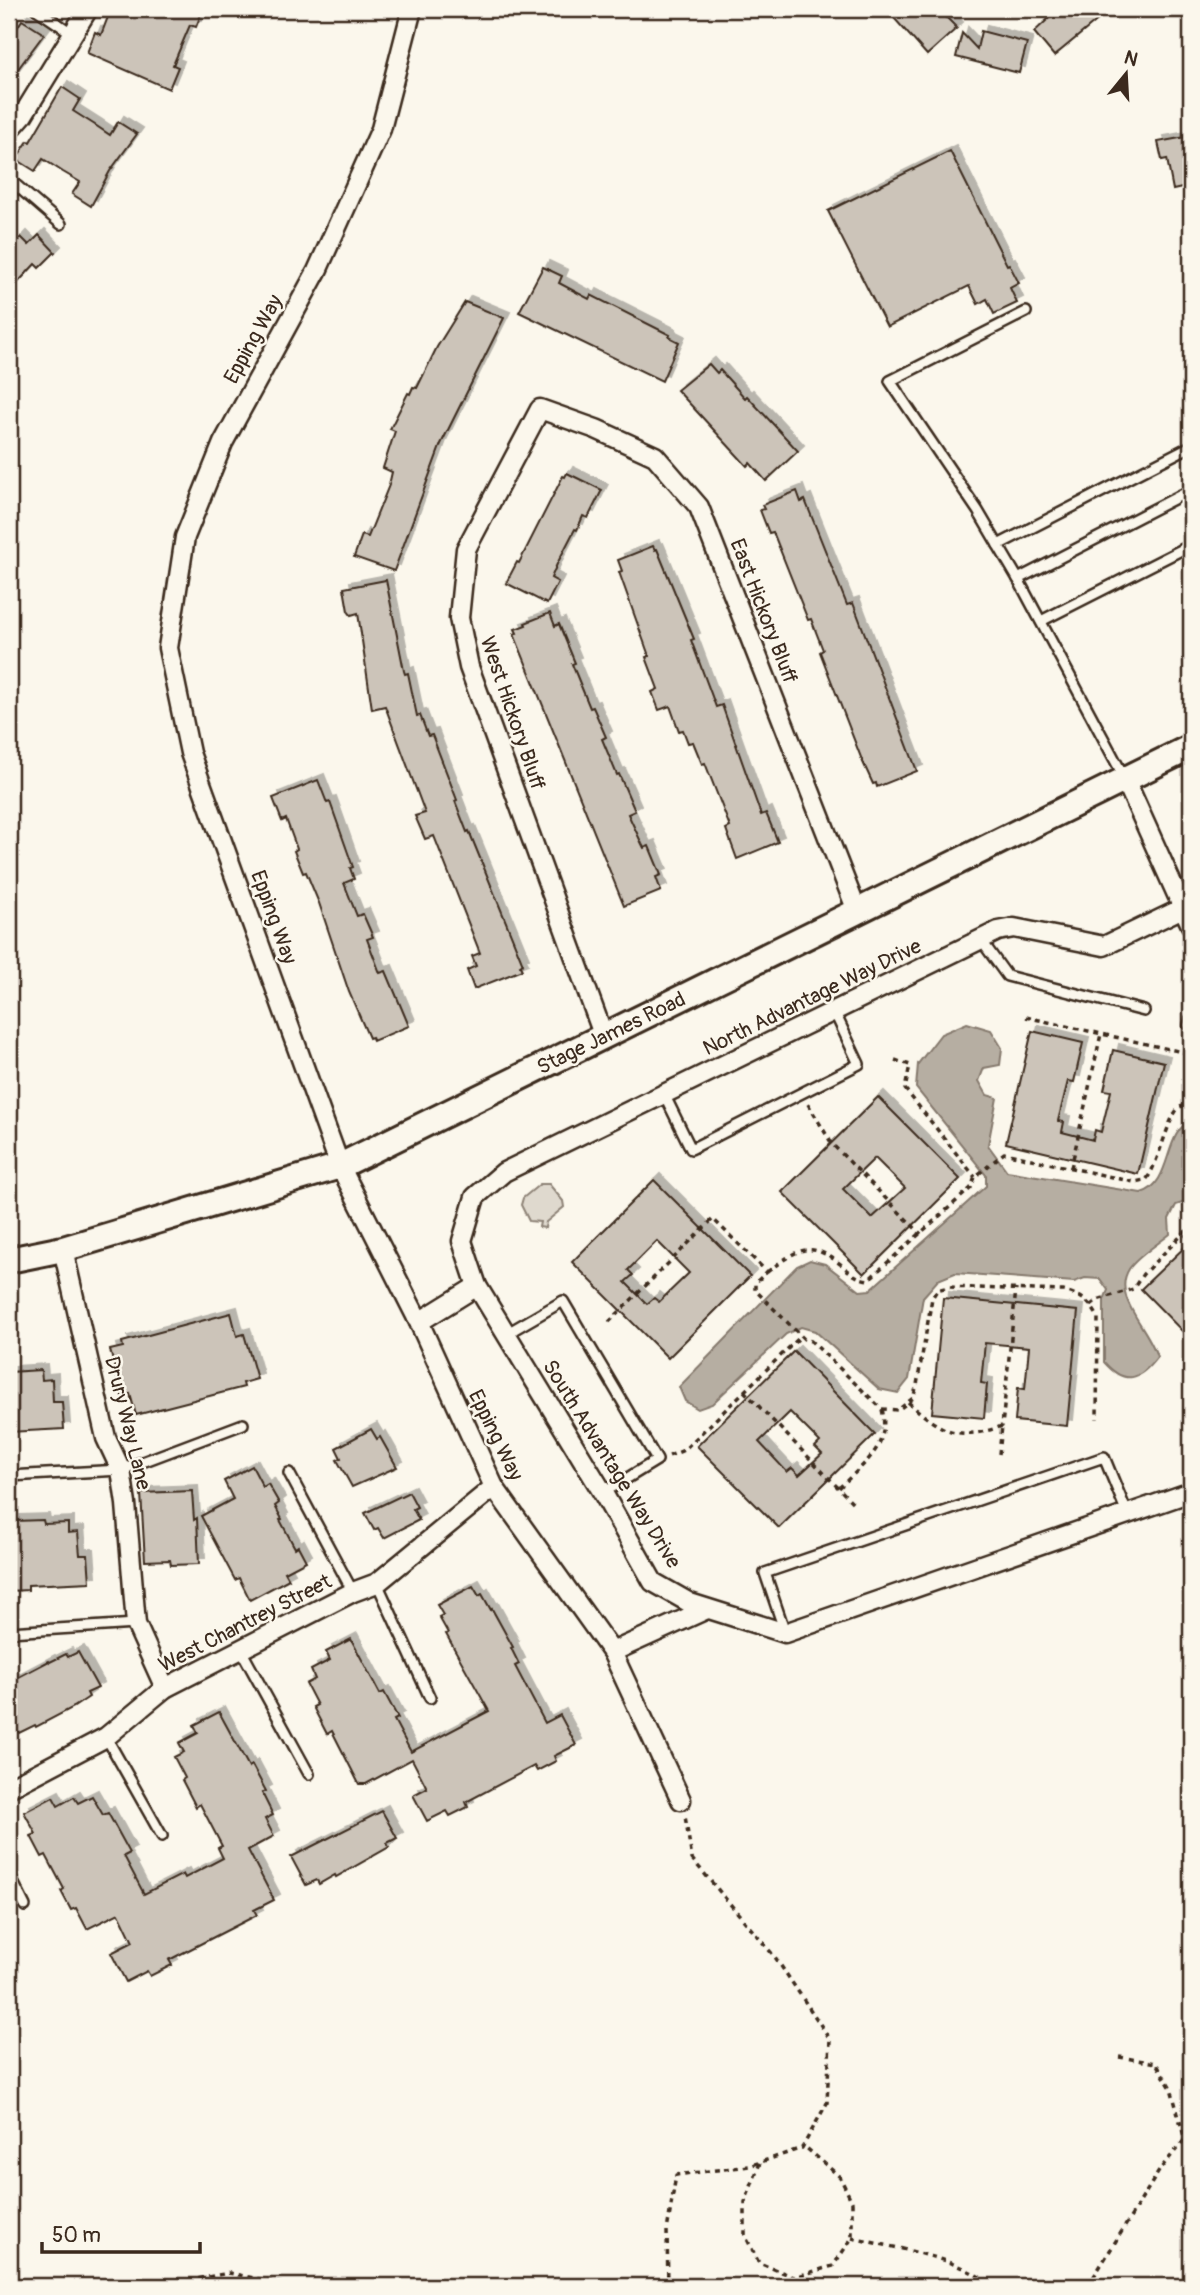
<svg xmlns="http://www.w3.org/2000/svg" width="1200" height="2295" font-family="Pangolin,sans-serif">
<defs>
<filter id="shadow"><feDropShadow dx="6" dy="-6" stdDeviation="0" flood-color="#0004"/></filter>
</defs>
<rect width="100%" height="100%" fill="#fbf7ec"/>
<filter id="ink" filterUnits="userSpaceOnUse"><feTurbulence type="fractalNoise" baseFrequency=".0143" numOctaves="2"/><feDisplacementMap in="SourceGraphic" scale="14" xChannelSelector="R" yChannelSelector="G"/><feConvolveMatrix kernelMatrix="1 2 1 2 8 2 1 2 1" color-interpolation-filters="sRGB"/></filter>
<g filter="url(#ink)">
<!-- green -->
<polygon fill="#dfd9ce" stroke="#8d8276" stroke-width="2" points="540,1184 549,1184 563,1201 564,1207 546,1222 545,1228 539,1227 540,1222 529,1221 521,1205 523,1198"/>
<!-- water -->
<path fill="#b6aea2" stroke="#85796d" stroke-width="2" d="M967,1023L991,1030L1002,1048L1000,1065L984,1068L979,1081L987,1095L997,1098L988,1145L1007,1171L1141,1193C1173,1184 1163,1132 1191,1121V1200L1176,1205L1169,1219L1170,1234C1158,1244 1138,1256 1129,1269C1111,1298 1150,1329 1157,1357C1140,1380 1125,1386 1104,1362V1300L1108,1290L1100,1279L1085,1278L1074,1282L955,1273L938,1280L923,1297L909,1379L898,1393L879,1389L815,1331L801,1327L786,1334L712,1404L698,1409L685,1401L679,1387L797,1266L810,1260L825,1264L860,1291L870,1290L986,1186V1175L916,1088L918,1064L941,1034Z"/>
<!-- building -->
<g fill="#ccc4b9" stroke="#3b2a1e" stroke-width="2" fill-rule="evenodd" filter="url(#shadow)">
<polygon points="111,9 203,9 196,27 190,25 173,65 178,67 169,89 87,53 95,32 101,35"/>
<polygon points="886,9 934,9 940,16 943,14 957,28 927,55"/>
<polygon points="1059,9 1111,9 1054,56 1034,32"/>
<polygon points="22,20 44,34 9,81 9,27 15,31"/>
<polygon points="981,31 1027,43 1019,73 956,57 962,33 977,49"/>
<polygon points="62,87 80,99 73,111 95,125 110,135 118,122 137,134 110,171 91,206 72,194 80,182 63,172 43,159 35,171 16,159 28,141 30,142"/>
<polygon points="1191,136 1191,186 1173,190 1167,159 1162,160 1158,142"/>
<polygon points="950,151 1007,265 1009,264 1019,283 1010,288 1017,303 994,314 987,299 978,304 969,286 887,327 828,211"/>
<polygon points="39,235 55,252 39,268 35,264 9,292 9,250 21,237 29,245"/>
<polygon points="543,267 562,276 559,283 589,299 591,295 670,335 669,337 679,342 662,381 519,312"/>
<polygon points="465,302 504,318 441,444 394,571 354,557 362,535 368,537 389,485 392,472 383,468 395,431 390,429 408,393 410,394 413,387 417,388 437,347"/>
<polygon points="709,364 717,373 720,370 745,398 747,396 798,451 766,481 750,463 747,466 677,390"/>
<polygon points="567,473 602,490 588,518 583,516 577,530 575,529 557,564 551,578 558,582 547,604 506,583 517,562 519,563 563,476 565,477"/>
<polygon points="797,491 801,502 805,500 847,605 853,603 917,771 877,787 876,783 873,784 862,760 820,652 823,650 811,619 808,620 773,532 769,533 760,510 764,509 762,505"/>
<polygon points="653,546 655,550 657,549 694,639 691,640 716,707 722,705 761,815 766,813 778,842 737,859 726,829 730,827 705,763 702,764 693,742 688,743 683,730 679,731 670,706 659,710 652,692 658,689 646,657 649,656 619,572 622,571 618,560"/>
<polygon points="386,580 404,671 405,674 408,673 417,716 420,715 428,736 432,735 457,800 455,801 467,832 469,831 523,964 520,966 522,970 474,989 467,970 476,966 472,956 480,953 434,836 425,839 415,816 425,813 385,706 372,709 358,613 351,615 348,611 344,588"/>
<polygon points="550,613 555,626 559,624 575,663 572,664 590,708 593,707 606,737 602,739 617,775 619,774 635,811 628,814 642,844 644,848 649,846 661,875 656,877 661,891 624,906 514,634 517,633 515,629 526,625 525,623"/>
<polygon points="318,780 327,803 330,802 353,867 350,868 354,879 344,883 357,916 363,914 373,937 367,939 380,973 386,971 409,1026 373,1041 372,1037 369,1038 349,992 319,903 306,872 303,873 294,851 297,849 286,819 282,821 273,798"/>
<polygon points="1032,1031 1083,1043 1074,1082 1068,1081 1058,1121 1064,1122 1062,1132 1093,1140 1095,1130 1101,1132 1111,1091 1104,1090 1113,1050 1164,1062 1138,1174 1006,1143"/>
<path d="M878,1097L960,1179L864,1274L782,1192ZM875,1158L905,1188L872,1218L843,1189Z"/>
<path d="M654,1180L750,1276L668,1358L572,1262ZM657,1241L689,1273L659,1302L654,1298L647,1304L625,1282L633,1275L628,1270Z"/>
<polygon points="1191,1241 1191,1340 1141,1289"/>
<polygon points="943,1298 1078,1311 1067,1426 1015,1421 1018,1388 1025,1389 1029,1347 985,1343 981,1383 987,1384 984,1418 932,1413"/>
<polygon points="231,1313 237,1336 244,1334 257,1379 243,1383 244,1387 136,1415 130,1394 122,1396 110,1350 123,1347 122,1342"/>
<path d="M794,1351L875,1434L779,1528L697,1446ZM790,1412L820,1442L815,1447L822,1454L799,1475L792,1468L787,1472L759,1442Z"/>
<polygon points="41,1370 42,1380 52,1379 53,1402 62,1402 64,1429 9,1432 9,1372"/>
<polygon points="371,1429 377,1439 380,1437 397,1467 352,1487 337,1460 341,1458 336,1448"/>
<polygon points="252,1466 263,1487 268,1484 279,1503 275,1506 282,1519 280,1520 295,1548 298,1546 306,1561 285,1572 289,1579 250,1600 239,1578 235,1580 201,1516 233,1499 224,1481"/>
<polygon points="192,1491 194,1520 197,1518 199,1564 171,1565 170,1560 145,1561 141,1493"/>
<polygon points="409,1492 417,1507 413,1509 419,1520 384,1538 378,1528 374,1530 365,1513"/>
<polygon points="43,1520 44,1524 68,1523 68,1533 78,1532 80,1555 88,1555 90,1582 28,1585 28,1590 9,1591 9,1525 14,1525 14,1521"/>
<polygon points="473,1586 479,1596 482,1594 491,1610 492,1609 513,1647 511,1648 519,1664 515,1666 545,1723 560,1715 576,1745 554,1756 556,1761 537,1771 534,1766 466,1802 468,1807 450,1816 447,1811 427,1821 413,1795 427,1788 412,1759 366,1784 359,1784 332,1731 327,1734 313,1707 317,1705 306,1684 315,1679 311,1670 330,1660 326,1652 351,1639 380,1694 384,1692 398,1718 394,1720 411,1752 489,1711 446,1634 448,1633 439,1617 443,1615 437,1605"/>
<polygon points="78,1652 98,1688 87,1693 89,1697 74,1707 36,1727 35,1725 19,1733 17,1730 9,1734 9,1682 49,1661 50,1662 66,1654 68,1657"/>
<polygon points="219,1712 249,1767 252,1765 266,1791 262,1793 273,1815 265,1819 274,1836 248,1850 274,1900 254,1910 257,1915 169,1960 172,1965 150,1976 147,1971 126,1982 111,1953 133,1942 119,1913 87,1929 76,1908 71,1910 61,1891 64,1889 46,1855 42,1857 31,1836 36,1834 24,1812 53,1797 58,1806 74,1797 78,1803 92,1796 103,1815 108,1813 130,1853 124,1856 144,1894 183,1874 185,1878 223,1858 218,1848 222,1846 200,1804 196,1807 182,1780 185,1778 174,1757 184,1752 179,1743 198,1733 194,1725"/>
<polygon points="382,1811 397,1838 387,1843 389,1847 336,1877 335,1875 319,1884 317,1880 306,1885 291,1857"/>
</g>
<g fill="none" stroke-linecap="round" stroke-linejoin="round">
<defs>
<g id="service">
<polyline points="36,9 73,34"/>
<polyline points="9,179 61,224"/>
<polyline points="998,545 1191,446"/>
<polyline points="1018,579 978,511 890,381 1026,312"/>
<polyline points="1041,621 1191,545"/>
<polyline points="1124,777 1018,579 1191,490"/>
<polyline points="981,940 1007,976 1144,1011"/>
<polyline points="1189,1025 1191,1018"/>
<polyline points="664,1094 691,1149 859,1064 834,1011"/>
<polyline points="506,1334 563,1301 657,1460 603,1493"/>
<polyline points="289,1473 353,1592"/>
<polyline points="9,1476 121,1470 243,1424"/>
<polyline points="377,1583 430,1698"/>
<polyline points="9,1632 136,1624"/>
<polyline points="785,1632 765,1573 1104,1457 1127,1513"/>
<polyline points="241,1650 309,1774"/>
<polyline points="106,1737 162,1836"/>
<polyline points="9,1874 25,1906"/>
</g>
<g id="minor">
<polyline points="412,9 381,129 317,271 223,443 185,537 168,648 190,753 340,1166 419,1322 494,1487 612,1652 681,1800"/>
<polyline points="9,131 23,115 88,9"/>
<polyline points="1125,779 1183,908"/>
<polyline points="1191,925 1183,908 1104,946 1014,928 998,931 504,1172 475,1197 462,1241 477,1286 603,1493 653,1582 690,1603 785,1633 1191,1492"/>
<polyline points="604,1037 469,667 459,618 466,549 540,409 596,429 655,456 699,507 857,911"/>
<polyline points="63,1249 106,1438 121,1470 126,1504 136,1624 165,1688"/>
<polyline points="419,1322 477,1286"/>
<polyline points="612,1652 707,1609"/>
<polyline points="9,1788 106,1737 165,1688 353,1592 377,1583 494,1487"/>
</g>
<polyline id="secondary" points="9,1260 63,1249 340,1166 1191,747"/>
</defs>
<!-- service casing -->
<use href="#service" stroke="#3b2a1e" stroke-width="14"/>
<!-- minor casing -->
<use href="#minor" stroke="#3b2a1e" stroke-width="23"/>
<!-- secondary casing -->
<use href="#secondary" stroke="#3b2a1e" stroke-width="30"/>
<!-- path -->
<g stroke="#3b2a1e" stroke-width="3.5" stroke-dasharray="5 5" stroke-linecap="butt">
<polyline points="1026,1017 1191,1054"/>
<polyline points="895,1060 910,1065 905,1089 975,1177"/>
<polyline points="808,1104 832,1144 921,1234"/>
<polyline points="1071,1168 1101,1034"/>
<polyline points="1184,1234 1191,1241"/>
<path d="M767,1272C799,1248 810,1239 844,1267C852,1274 857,1278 868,1280L971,1188L975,1177L1004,1153L1134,1182L1146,1180C1159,1164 1168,1115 1180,1107C1182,1106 1189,1105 1191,1104"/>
<polyline points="1091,1305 1097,1300 1133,1289 1143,1274 1191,1226"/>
<path d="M609,1322L713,1219L767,1272L755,1283V1290L804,1339L811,1341L882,1409L898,1410L913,1398L917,1385L932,1298L937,1290L948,1287L1063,1291C1081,1295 1089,1301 1098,1317L1097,1419"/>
<polyline points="744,1391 855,1505"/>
<path d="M908,1402C940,1431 958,1442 1002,1426L1016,1289"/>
<polyline points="999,1454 1002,1426"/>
<polyline points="669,1456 684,1450 801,1336"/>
<path d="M839,1488C863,1464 891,1447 882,1409"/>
<polyline points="1119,2057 1156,2063 1171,2088 1185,2140"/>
<polyline points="760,2163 745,2202 745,2235 759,2263 794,2277 833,2266 852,2238 852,2202 840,2177 804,2146"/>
<path d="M852,2238C896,2248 958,2257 992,2286"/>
<polyline points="159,2286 229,2273 295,2286"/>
<polyline points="668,2286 667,2231 676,2175 749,2166 802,2148 827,2103 830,2039 775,1957 692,1859 685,1816"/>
<polyline points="1088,2286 1161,2168 1191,2132"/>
</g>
<!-- service -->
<use href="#service" stroke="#fbf7ec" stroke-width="9"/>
<!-- minor -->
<use href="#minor" stroke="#fbf7ec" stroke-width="18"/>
<!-- secondary -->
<use href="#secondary" stroke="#fbf7ec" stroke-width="24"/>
</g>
</g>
<g text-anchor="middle" stroke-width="5" stroke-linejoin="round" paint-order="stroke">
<!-- street labels -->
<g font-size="21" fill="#3b2a1e" stroke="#fbf7ec">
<text transform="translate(253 339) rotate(-61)" y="7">Epping Way</text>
<text transform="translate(764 611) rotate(69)" y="7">East Hickory Bluff</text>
<text transform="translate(513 713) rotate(71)" y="7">West Hickory Bluff</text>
<text transform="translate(274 917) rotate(70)" y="7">Epping Way</text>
<text transform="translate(812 997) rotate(-26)" y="7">North Advantage Way Drive</text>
<text transform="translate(611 1033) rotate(-26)" y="7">Stage James Road</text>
<text transform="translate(128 1423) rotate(76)" y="7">Drury Way Lane</text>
<text transform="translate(496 1435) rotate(64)" y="7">Epping Way</text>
<text transform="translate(612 1464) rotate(58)" y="7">South Advantage Way Drive</text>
<text transform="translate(245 1623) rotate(-27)" y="7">West Chantrey Street</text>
</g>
</g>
<!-- margin -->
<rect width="1200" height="2295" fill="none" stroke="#fbf7ec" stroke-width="35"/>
<rect x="18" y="18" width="1165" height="2260" fill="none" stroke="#3b2a1e" stroke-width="2.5" filter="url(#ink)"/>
<!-- north arrow -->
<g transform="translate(1126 74) rotate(18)" stroke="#fbf7ec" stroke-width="5" paint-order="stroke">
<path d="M0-5L12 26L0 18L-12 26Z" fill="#3b2a1e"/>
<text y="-10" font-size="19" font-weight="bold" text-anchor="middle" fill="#3b2a1e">N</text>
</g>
<!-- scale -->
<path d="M42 2242v10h158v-10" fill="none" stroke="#3b2a1e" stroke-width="3.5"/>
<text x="52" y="2242" font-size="21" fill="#3b2a1e" stroke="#fbf7ec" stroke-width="5" paint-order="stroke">50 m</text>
</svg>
